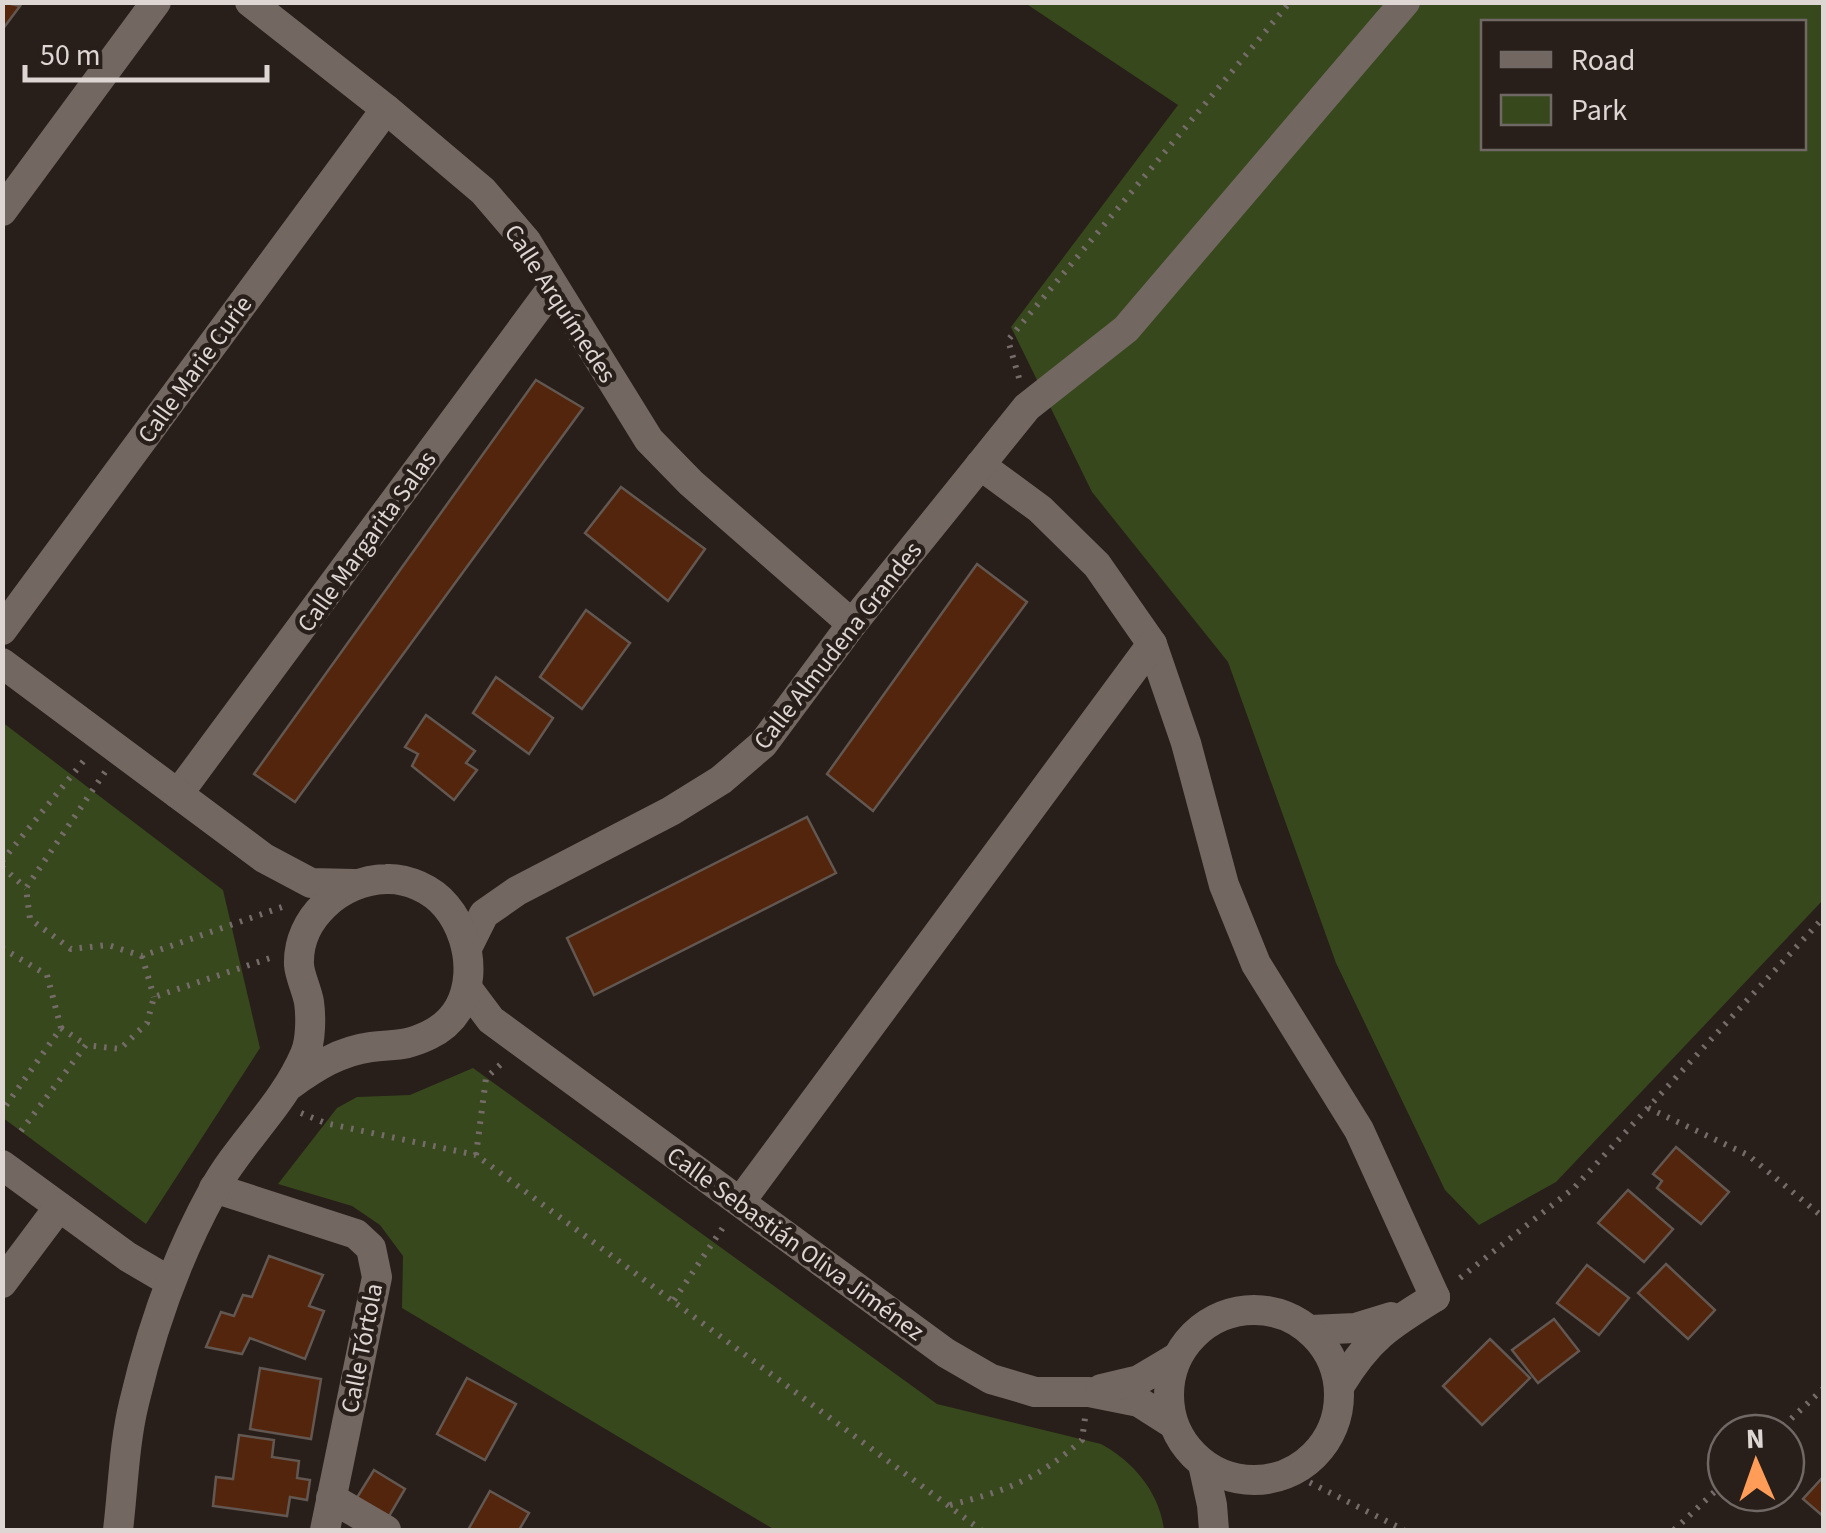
<svg xmlns="http://www.w3.org/2000/svg" width="1826" height="1533" font-family="'Source Sans 3',sans-serif">
<rect width="100%" height="100%" fill="#281e1a"/>
<!-- green -->
<g fill="#37481d" fill-rule="evenodd">
<path d="M1025,3H1823V900L1556,1182L1479,1225L1445,1190L1336,963L1228,662L1092,492L1011,327L1178,105ZM1484,22H1804V148H1484Z"/>
<polygon points="2,722 223,890 260,1048 146,1224 3,1118"/>
<path d="M473,1068L937,1404L1101,1444C1133,1461 1160,1493 1164,1530H775L402,1308L403,1256L380,1225L352,1206L278,1184L337,1108L357,1097L410,1095Z"/>
</g>
<!-- building -->
<g fill="#52250c" stroke="#625751" stroke-width="2.5">
<polygon points="2,2 20,6 2,30"/>
<polygon points="536,380 583,408 295,802 254,774"/>
<polygon points="621,487 705,549 668,601 585,533"/>
<polygon points="977,564 1027,602 873,811 827,774"/>
<polygon points="586,610 630,643 582,709 540,677"/>
<polygon points="496,677 553,718 529,754 473,713"/>
<polygon points="426,715 475,751 466,763 477,770 454,800 412,766 418,754 405,747"/>
<polygon points="807,817 836,873 594,995 567,938"/>
<polygon points="1676,1147 1729,1192 1701,1224 1657,1188 1662,1181 1653,1174"/>
<polygon points="1628,1190 1673,1229 1644,1262 1598,1223"/>
<polygon points="269,1256 323,1275 309,1306 324,1311 305,1359 250,1338 242,1354 206,1347 221,1312 234,1316 243,1295 252,1297"/>
<polygon points="1666,1264 1715,1310 1688,1339 1638,1293"/>
<polygon points="1587,1265 1629,1298 1599,1335 1557,1303"/>
<polygon points="1554,1319 1579,1351 1538,1383 1512,1350"/>
<polygon points="1490,1339 1530,1378 1482,1425 1443,1386"/>
<polygon points="260,1368 321,1379 311,1439 250,1429"/>
<polygon points="467,1378 516,1404 485,1460 437,1434"/>
<polygon points="239,1435 274,1440 272,1457 299,1461 297,1478 310,1480 307,1500 290,1497 287,1516 213,1506 216,1477 233,1479"/>
<polygon points="374,1470 405,1489 388,1518 356,1499"/>
<polygon points="1824,1476 1824,1517 1803,1499"/>
<polygon points="490,1491 529,1513 519,1530 468,1530"/>
</g>
<g fill="none" stroke-linecap="round" stroke-linejoin="round">
<!-- path -->
<g stroke="#756c69" stroke-width="6" stroke-dasharray="2.5 8" stroke-linecap="butt">
<polyline points="1019,378 1008,340 1290,2"/>
<polyline points="105,772 26,888 30,919 71,949 108,945 142,956 285,906"/>
<polyline points="2,861 86,758"/>
<polyline points="2,867 26,888"/>
<polyline points="2,948 47,975 61,1028 2,1111"/>
<polyline points="142,956 154,997"/>
<polyline points="61,1028 86,1045"/>
<polyline points="1648,1108 1748,1155 1824,1218"/>
<polyline points="301,1113 325,1123 476,1155 981,1530"/>
<polyline points="21,1131 86,1045 120,1049 147,1023 154,997 270,958"/>
<polyline points="476,1155 486,1078 501,1064"/>
<polyline points="1460,1278 1574,1188 1824,917"/>
<polyline points="674,1300 724,1226"/>
<polyline points="1776,1433 1824,1388"/>
<polyline points="1291,1473 1404,1530"/>
<path d="M950,1505C1006,1491 1038,1479 1082,1440L1085,1418"/>
<polyline points="1674,1530 1726,1481"/>
</g>
<!-- minor -->
<g stroke="#736761" stroke-width="30">
<polyline points="250,2 386,109 483,191 526,241 649,440 691,483 852,624"/>
<polyline points="2,211 156,2"/>
<polyline points="980,465 1040,509 1097,565 1152,644 1186,743 1224,885 1256,964 1359,1130 1435,1297"/>
<polyline points="2,630 386,109"/>
<polyline points="178,794 553,287"/>
<polyline points="468,946 484,914 517,891 671,811 721,780 763,744 852,624 1027,407 1126,329 1405,2"/>
<polyline points="2,1165 128,1257 169,1281"/>
<polyline points="214,1188 356,1234 371,1248 377,1277 325,1530"/>
<polyline points="740,1202 1152,644"/>
<polyline points="2,1283 59,1207"/>
<polyline points="1311,1330 1355,1328 1391,1317"/>
<path d="M1340,1385C1369,1338 1388,1326 1435,1297"/>
<polyline points="331,1498 386,1530"/>
</g>
<!-- tertiary -->
<g stroke="#736761" stroke-width="30">
<polyline points="2,663 264,858 311,883 354,884"/>
<polyline points="467,988 491,1020 946,1353 991,1379 1035,1392 1089,1392 1139,1402 1172,1423"/>
<circle cx="1254" cy="1395" r="85"/>
<polyline points="1101,1389 1139,1380 1176,1358"/>
<polyline points="1203,1464 1212,1505 1214,1530"/>
<path d="M118,1530C123,1489 124,1444 134,1403C151,1330 176,1258 213,1191C239,1143 283,1106 305,1054C311,1041 311,1016 309,1002C307,990 300,977 299,965C297,918 341,880 386,879C407,878 432,889 446,906C477,943 480,1011 429,1035C404,1047 396,1044 371,1047C340,1051 315,1067 290,1085"/>
</g>
</g>
<g text-anchor="middle" stroke-width="9" stroke-linejoin="round" paint-order="stroke">
<!-- street labels -->
<g font-size="25" fill="#ddd6d3" stroke="#281e1a">
<text transform="translate(561 303) rotate(57)" y="9">Calle Arquímedes</text>
<text transform="translate(194 369) rotate(-54)" y="9">Calle Marie Curie</text>
<text transform="translate(366 541) rotate(-54)" y="9">Calle Margarita Salas</text>
<text transform="translate(837 645) rotate(-52)" y="9">Calle Almudena Grandes</text>
<text transform="translate(796 1243) rotate(36)" y="9">Calle Sebastián Oliva Jiménez</text>
<text transform="translate(361 1348) rotate(-79)" y="9">Calle Tórtola</text>
</g>
</g>
<!-- border -->
<rect width="1826" height="1533" fill="none" stroke="#ddd6d3" stroke-width="10"/>
<!-- legend -->
<rect x="1481" y="20" width="325" height="130" fill="#281e1a" stroke="#706864" stroke-width="2.5"/>
<rect x="1501" y="52" width="50" height="15" fill="#736761" stroke="#706864" stroke-width="2.5"/>
<text x="1571" y="70" font-size="30" fill="#ddd6d3">Road</text>
<rect x="1501" y="95" width="50" height="30" fill="#37481d" stroke="#706864" stroke-width="2.5"/>
<text x="1571" y="120" font-size="30" fill="#ddd6d3">Park</text>
<!-- north arrow -->
<g transform="translate(1756 1463) rotate(358)"><circle r="48" fill="#281e1a" stroke="#706864" stroke-width="2.5"/>
<path d="M0-8L18 38L0 25L-18 38Z" fill="#fe9c58"/>
<text y="-15" font-size="28" font-weight="bold" text-anchor="middle" fill="#ddd6d3">N</text>
</g>
<!-- scale -->
<path d="M25 65v15h242v-15" fill="none" stroke="#ddd6d3" stroke-width="5"/>
<text x="40" y="65" font-size="30" fill="#ddd6d3" stroke="#281e1a" stroke-width="8" paint-order="stroke">50 m</text>
</svg>
